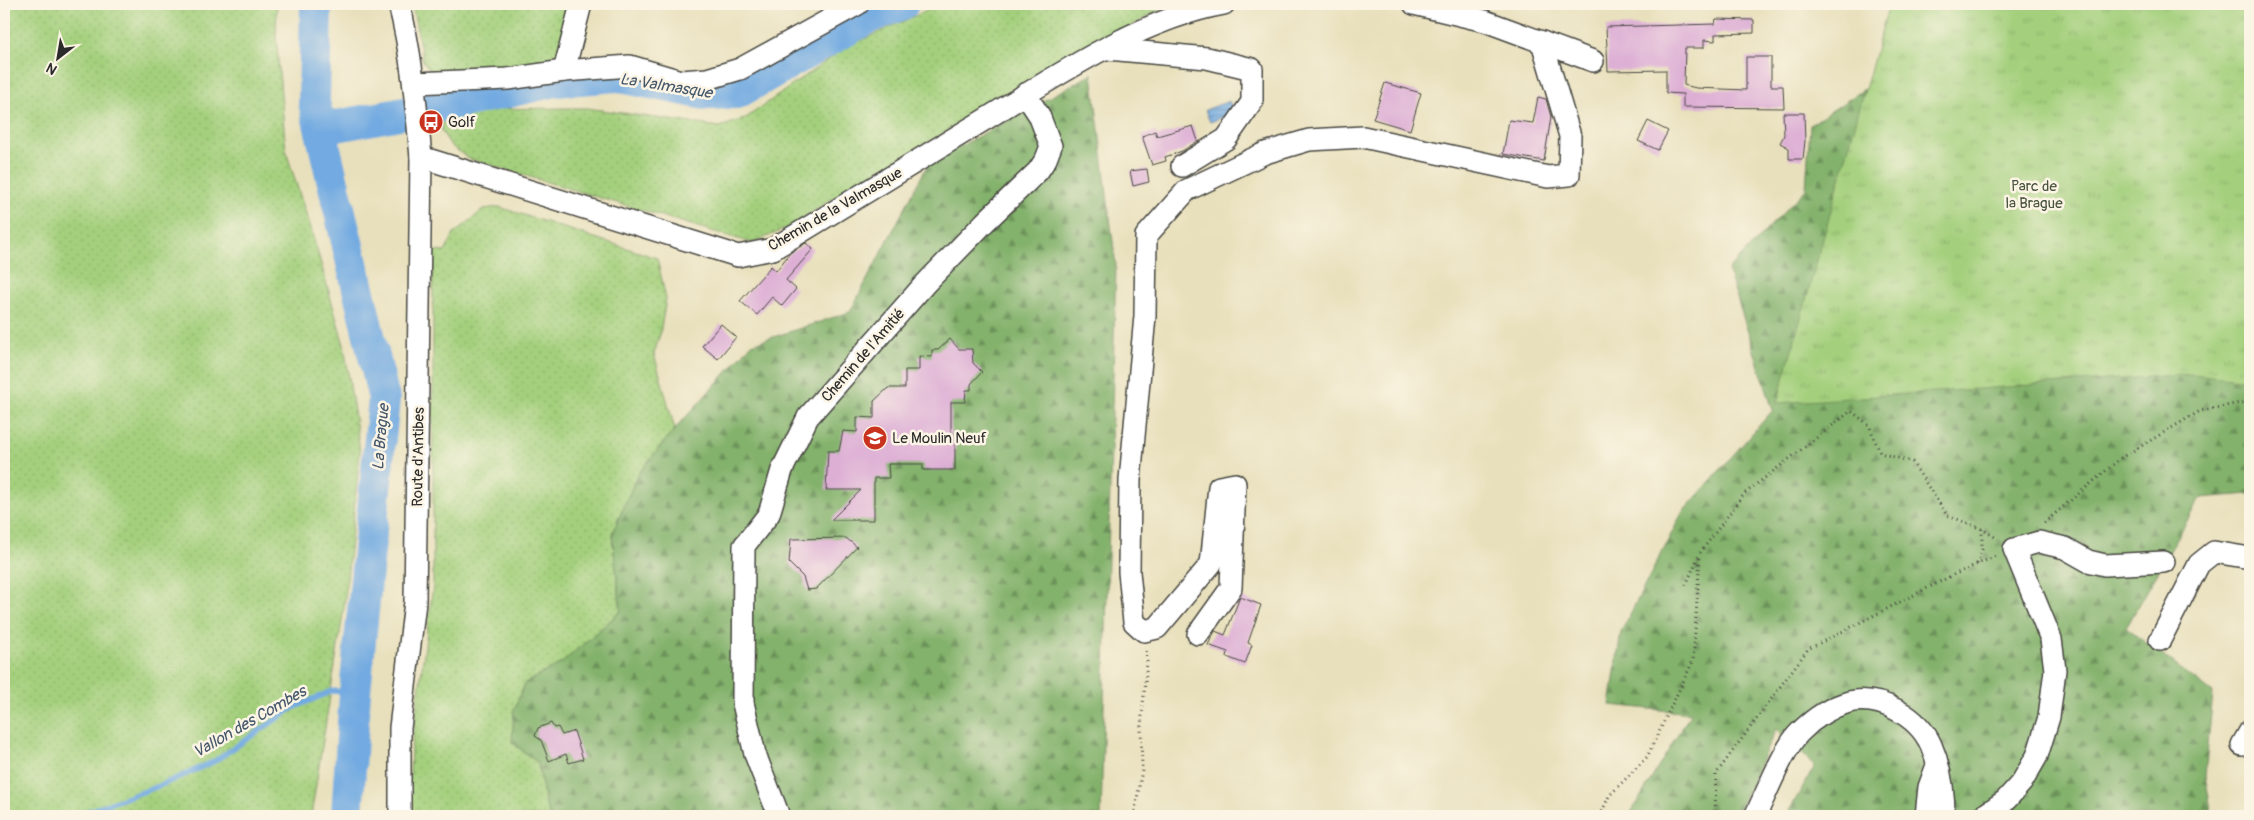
<svg xmlns="http://www.w3.org/2000/svg" width="2254" height="820" font-family="Pangolin,sans-serif">
<defs>
<pattern id="grass-dots" width="8" height="8" patternUnits="userSpaceOnUse" patternTransform="scale(1.25)"><rect width="8" height="8" fill="#a4d07d"/><path d="M2 2h.1M6 6h.1" fill="none" stroke="#8db36c" stroke-width="1.8" stroke-linecap="round"/></pattern>
<pattern id="forest-firs" width="22" height="20" patternUnits="userSpaceOnUse" patternTransform="scale(1.25)"><rect width="22" height="20" fill="#83b26c"/><path d="M5 1l3.5 6h-7zM16 11l3.5 6h-7z" fill="#6b9159"/></pattern>
<pattern id="park-tufts" width="24" height="20" patternUnits="userSpaceOnUse" patternTransform="scale(1.25)"><rect width="24" height="20" fill="#a4d07d"/><path d="M3 7l-1-3M5 7V3M7 7l1-3M15 17l-1-3M17 17v-4M19 17l1-3" fill="none" stroke="#8db36c"/></pattern>
<pattern id="water-rules" width="6" height="5" patternUnits="userSpaceOnUse" patternTransform="scale(1.25)"><rect width="6" height="5" fill="#72aae1"/><path d="M0 2.5h6" fill="none" stroke="#5e8bb7"/></pattern>
</defs>
<rect width="100%" height="100%" fill="#fcf5e5"/>
<filter id="ink" filterUnits="userSpaceOnUse"><feTurbulence type="fractalNoise" baseFrequency=".02" numOctaves="2"/><feDisplacementMap in="SourceGraphic" scale="10" xChannelSelector="R" yChannelSelector="G"/><feConvolveMatrix kernelMatrix="1 2 1 2 8 2 1 2 1" color-interpolation-filters="sRGB"/></filter>
<filter id="wash" filterUnits="userSpaceOnUse"><feTurbulence type="fractalNoise" baseFrequency=".0096" numOctaves="4" result="noise"/><feDisplacementMap in="SourceGraphic" scale="20" xChannelSelector="R" yChannelSelector="G"/><feGaussianBlur stdDeviation="1.12" result="paint"/><feColorMatrix in="noise" values="0 0 0 0 0 0 0 0 0 0 0 0 0 0 0 0 0 1.4 0 .05"/><feComposite in="paint" operator="in"/></filter>
<g filter="url(#wash)">
<rect width="100%" height="100%" fill="#e8e0bc"/>
<!-- grass -->
<g fill="url(#grass-dots)" stroke="#687e54">
<polygon points="4,4 277,4 276,36 286,151 315,243 344,345 360,451 344,608 311,816 4,816"/>
<polygon points="412,4 574,4 566,43 557,54 536,67 432,72 423,61"/>
<polygon points="941,4 1170,4 855,184 787,228 752,243 470,159 451,146 441,130 445,114 457,109 587,108 720,127 746,118 846,47"/>
<polygon points="499,207 657,258 666,299 660,334 654,354 675,429 638,474 612,534 621,611 563,662 525,683 512,742 538,763 546,806 550,816 408,816 411,750 433,586 433,251 445,252 454,234 484,209"/>
</g>
<!-- forest -->
<g fill="url(#forest-firs)" stroke="#576e4c">
<polygon points="2250,4 2250,494 2200,498 2126,628 2213,693 2205,776 2212,816 1786,816 1815,766 1776,729 1736,816 1629,816 1691,713 1610,705 1621,632 1682,513 1773,410 1728,270 1806,189 1810,125 1907,61"/>
<polygon points="1092,74 1116,266 1101,816 550,816 546,806 538,763 512,742 514,710 525,683 563,662 621,611 612,534 638,474 675,429 752,344 850,312 928,164"/>
</g>
<!-- park -->
<polygon fill="url(#park-tufts)" stroke="#687e54" points="1889,4 2250,4 2250,380 2192,374 1777,403"/>
<!-- water -->
<polygon fill="url(#water-rules)" stroke="#4e6a86" points="1229,101 1235,113 1210,122 1205,110"/>
<g fill="none" stroke-linecap="round" stroke-linejoin="round">
<!-- stream -->
<polyline stroke="#72aae1" stroke-width="5.5" points="74,816 159,786 213,762 293,708 332,691 355,692"/>
<!-- river -->
<g stroke="#72aae1" stroke-width="32">
<polyline points="316,4 314,102 384,399 355,692 347,816"/>
<polyline points="321,129 472,100 556,81 616,76 705,94 737,93 866,19 903,4"/>
</g>
</g>
<g id="blocks">
<!-- building -->
<g fill="#ddafd5">
<polygon points="1716,19 1754,20 1754,33 1715,34 1715,41 1704,40 1704,48 1685,48 1684,85 1696,88 1746,90 1746,57 1771,57 1771,86 1783,86 1784,108 1683,107 1683,94 1666,93 1666,70 1608,71 1606,27 1715,24"/>
<polygon points="1385,83 1421,93 1410,130 1373,119"/>
<polygon points="1538,97 1546,99 1551,117 1544,161 1503,154 1509,120 1533,123"/>
<polygon points="1783,113 1804,113 1805,141 1803,159 1789,159 1789,148 1780,143 1784,135"/>
<polygon points="1648,121 1668,131 1658,150 1638,141"/>
<polygon points="1193,126 1198,141 1182,151 1165,157 1166,161 1152,165 1142,136 1155,131 1157,136"/>
<polygon points="1147,169 1149,182 1133,186 1130,171"/>
<polygon points="806,243 813,249 786,280 796,289 782,306 772,297 757,315 740,301 771,266 776,271 790,253"/>
<polygon points="721,324 736,337 718,359 702,346"/>
<polygon points="950,339 959,349 972,349 973,363 982,372 971,384 971,390 966,390 965,402 951,402 951,437 955,437 955,470 923,470 923,464 888,464 889,478 874,478 874,520 831,520 861,490 826,490 828,451 839,451 843,431 857,432 857,417 874,418 874,401 888,388 905,388 905,370 919,370 919,356 932,357 932,350 938,350"/>
<polygon points="846,538 857,547 816,589 807,590 803,577 789,563 791,539"/>
<polygon points="1240,597 1261,605 1248,643 1252,645 1245,664 1227,657 1228,652 1208,645 1215,631 1225,635"/>
<polygon points="551,723 554,728 558,727 562,735 574,731 583,759 569,763 566,754 549,761 541,740 535,736 538,728"/>
</g>
</g>
</g>
<g filter="url(#ink)">
<use href="#blocks" fill-opacity="0" stroke="#474641" stroke-width="1"/>
<g fill="none" stroke-linecap="round" stroke-linejoin="round">
<defs>
<g id="minor">
<path d="M399,4C412,55 416,105 421,157L415,602L400,728V816"/>
<polyline points="1414,4 1485,21 1593,61"/>
<polyline points="1108,49 1207,58 1252,69 1252,102 1226,139 1182,166"/>
<polyline points="564,71 581,4"/>
<polyline points="415,83 508,79 564,71 630,66 681,81 707,79 740,69 858,4"/>
<path d="M421,157L738,256L773,249C839,208 905,169 971,128C1048,82 1135,20 1224,4"/>
<polyline points="1198,634 1231,588 1235,484 1219,487 1211,564 1157,628 1144,631 1134,622 1129,572 1130,480 1145,316 1146,236 1187,190 1265,153 1309,140 1363,137 1548,177 1569,175 1570,136 1542,42"/>
<polyline points="2160,640 2199,564 2214,552 2250,558"/>
<polyline points="2242,745 2250,731"/>
<polyline points="779,816 755,754 743,703 744,546 769,514 782,470 808,417 924,285 985,222 1038,171 1046,159 1051,146 1039,115 1025,94"/>
<path d="M1755,816C1766,795 1784,747 1800,732C1813,719 1831,707 1849,702C1880,695 1918,716 1931,745C1941,768 1944,792 1944,816"/>
<polyline points="1926,816 1929,787 1937,765"/>
<polyline points="1983,816 2005,801 2022,782 2037,756 2049,717 2055,670 2051,639 2014,549 2039,542 2065,548 2088,561 2105,565 2164,562"/>
</g>
</defs>
<!-- minor casing -->
<use href="#minor" stroke="#474641" stroke-width="24"/>
<!-- path -->
<g stroke="#474641" stroke-width="3" stroke-dasharray="1 4" stroke-linecap="butt">
<polyline points="2044,523 2121,458 2200,411 2250,401"/>
<polyline points="1977,564 1982,549 1982,529"/>
<polyline points="1686,585 1700,553 1744,494 1851,411 1869,425 1880,453 1912,462 1947,515 1982,529 1998,539"/>
<polyline points="1134,816 1142,770 1141,726 1147,662 1146,648"/>
<polyline points="1600,816 1609,796 1647,757 1693,661 1700,556"/>
<polyline points="1715,816 1716,774 1808,649 1953,575 1998,555"/>
</g>
<!-- minor -->
<use href="#minor" stroke="#fff" stroke-width="21"/>
</g>
</g>
<!-- icons -->
<defs>
<symbol id="bus-disc" viewBox="-11 -11 22 22"><circle r="9.5" fill="#c8321e" stroke="#fcf5e5"/><path d="M-5-6H5V4H4V6H2V4H-2V6H-4V4H-5ZM-3.5-4V0h7V-4ZM-3.5 1.2v1.5H-2V1.2ZM2 1.2v1.5H3.5V1.2Z" fill="#fff"/></symbol>
<symbol id="school-disc" viewBox="-11 -11 22 22"><circle r="9.5" fill="#c8321e" stroke="#fcf5e5"/><path d="M0-5L7-2L0 1L-7-2ZM-4 1L0 2.5L4 1V4Q0 6-4 4Z" fill="#fff"/></symbol>
</defs>
<g fill-rule="evenodd">
<use href="#bus-disc" x="417" y="108" width="28" height="28"/>
<use href="#school-disc" x="861" y="424" width="28" height="28"/>
</g>
<g text-anchor="middle" stroke-width="5" stroke-linejoin="round" paint-order="stroke">
<!-- poi labels -->
<g font-size="15" fill="#2b2b2b" stroke="#fcf5e5" text-anchor="start">
<text x="448" y="127">Golf</text>
<text x="892" y="443">Le Moulin Neuf</text>
</g>
<!-- park labels -->
<g font-size="15" fill="#495440" stroke="#fcf5e5">
<text x="2034" y="191">Parc de<tspan x="2034" dy="17">la Brague</tspan></text>
</g>
<!-- street labels -->
<g font-size="15" fill="#2b2b2b" stroke="#fcf5e5">
<text transform="translate(835 209) rotate(-30)" y="5">Chemin de la Valmasque</text>
<text transform="translate(863 355) rotate(-49)" y="5">Chemin de l'Amitié</text>
<text transform="translate(418 457) rotate(-89)" y="5">Route d'Antibes</text>
</g>
<!-- water labels -->
<g font-size="16" font-style="italic" fill="#44576b" stroke="#fcf5e5">
<text transform="translate(666 85) rotate(9)" y="6">La Valmasque</text>
<text transform="translate(380 437) rotate(-85)" y="6">La Brague</text>
<text transform="translate(249 721) rotate(-30)" y="6">Vallon des Combes</text>
</g>
</g>
<!-- margin -->
<rect width="2254" height="820" fill="none" stroke="#fcf5e5" stroke-width="20"/>
<!-- north arrow -->
<g transform="translate(58 58) rotate(211)" stroke="#fcf5e5" stroke-width="4" paint-order="stroke">
<path d="M0-4L9 19L0 12L-9 19Z" fill="#2b2b2b"/>
<text y="-8" font-size="14" font-weight="bold" text-anchor="middle" fill="#2b2b2b">N</text>
</g>
</svg>
